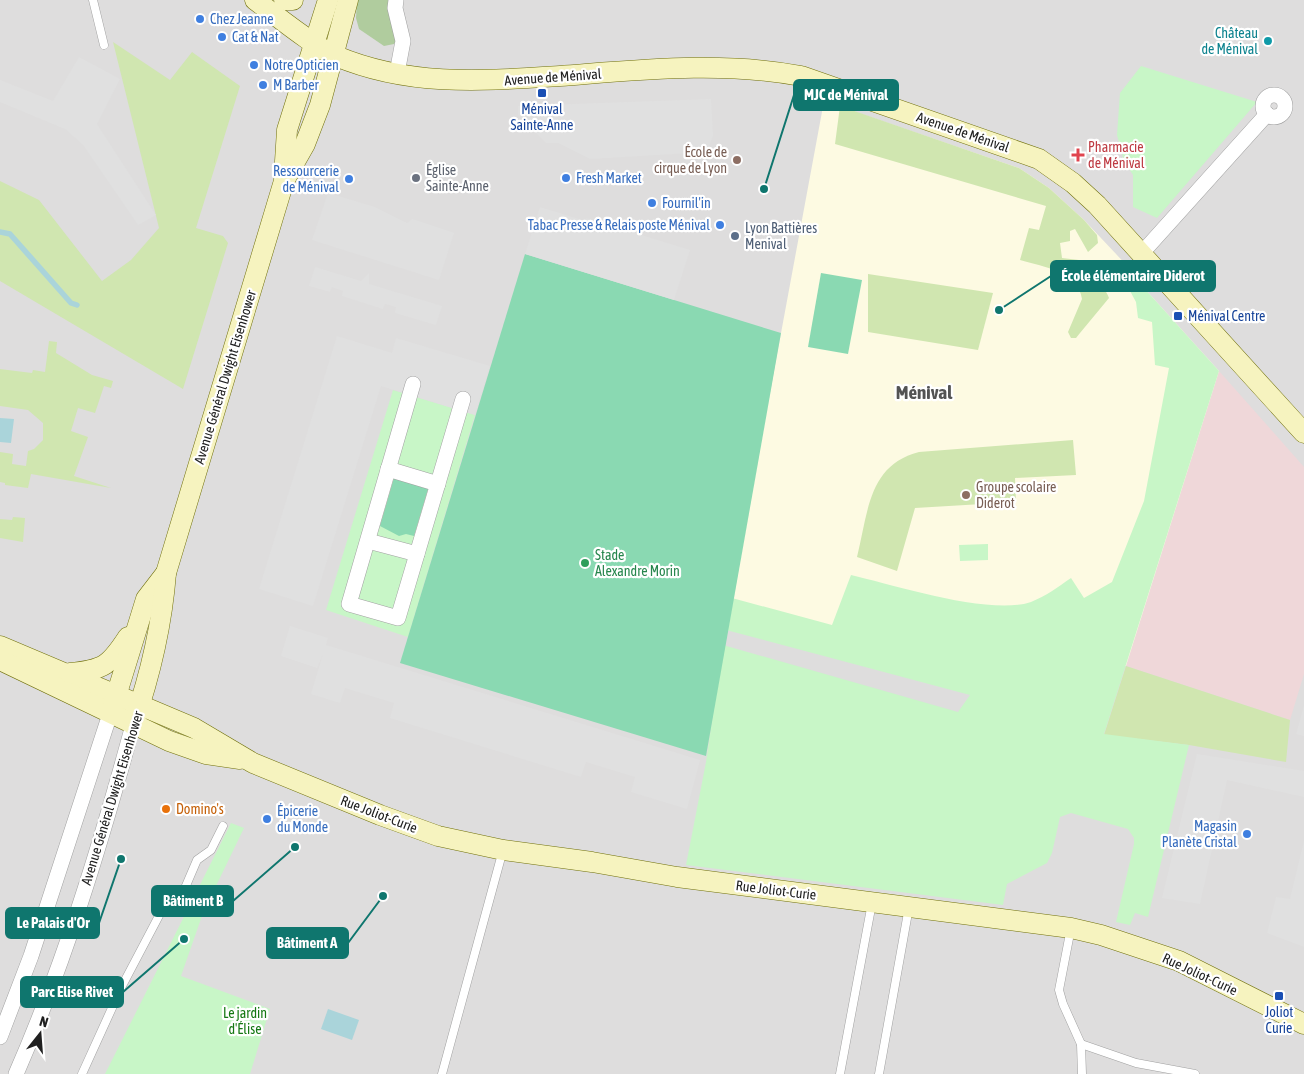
<svg xmlns="http://www.w3.org/2000/svg" width="1304" height="1074" font-family="'Asap Condensed',sans-serif">
<rect width="100%" height="100%" fill="#f0ece7"/>
<!-- residential -->
<rect fill="#dedddd" x="0" y="0" width="1304" height="1074"/>
<!-- commercial -->
<polygon fill="#efd7d9" points="1219,371 1304,467 1304,674 1290,720 1126,666"/>
<!-- education -->
<polygon fill="#fdfae2" points="824,101 1019,168 1049,188 1084,220 1133,272 1135,278 1219,371 1126,666 726,630"/>
<!-- grass -->
<g fill="#d0e6b0">
<polygon points="113,42 170,80 192,52 240,86 196,228 223,236 228,243 183,389 0,281 0,181 39,200 102,281 131,260 159,228"/>
<path d="M840,106L1019,168L1049,188L1084,220L1097,235L1098,243L1088,252L1075,229L1070,231V241L1060,243L1062,258L1079,260C1087,274 1105,285 1109,298L1080,333L1076,338H1071L1068,332L1082,299C1078,271 1043,267 1020,260L1029,228L1039,230L1046,206L835,144Z"/>
<polygon points="868,274 993,293 978,350 868,332"/>
<polygon points="49,341 57,342 56,353 92,375 113,381 111,388 104,386 95,413 78,408 71,431 88,437 74,476 111,488 31,474 28,488 5,485 5,483 0,482 0,452 13,454 12,464 26,466 28,451 34,449 43,440 43,423 28,410 0,406 0,369 32,373 33,370 45,372"/>
<path d="M1073,440L1076,475L1015,478L1016,502L915,508L897,571L857,557C868,513 868,465 919,452Z"/>
<polygon points="13,517 25,518 23,542 0,538 0,519 12,520"/>
<polygon points="1126,666 1290,720 1286,762 1189,745 1104,735"/>
</g>
<!-- forest -->
<polygon fill="#b0cc9e" points="357,0 390,0 396,41 394,44 384,46 359,29 356,18"/>
<!-- park -->
<g fill="#c8f6c7">
<polygon points="1141,66 1257,102 1157,218 1133,207 1133,175 1124,161 1117,135 1120,93"/>
<path d="M1128,276L1135,278L1219,371L1104,734L1189,745L1148,917L1135,913L1130,925L1116,922L1134,844V838L1128,829L1071,813L1060,817L1052,853L1047,863L1007,884L1003,905L686,865L706,762L723,645L958,712L970,695L726,630L732,598L832,625L851,575C894,585 990,616 1031,602C1046,596 1058,587 1071,578L1084,598L1112,582L1144,501L1169,368L1155,365L1152,322L1138,318L1136,302L1123,278Z"/>
<polygon points="393,390 475,415 408,637 326,610"/>
<polygon points="988,544 988,560 960,561 959,545"/>
<polygon points="231,823 244,828 203,913 181,976 270,1009 250,1074 105,1074"/>
</g>
<!-- pitch -->
<g fill="#8ad9b2">
<polygon points="525,254 781,333 706,756 400,663"/>
<polygon points="821,273 862,280 848,354 808,347"/>
<polygon points="394,478 428,489 414,536 406,534 399,536 380,526"/>
</g>
<!-- parking -->
<g fill="#e0e0e0">
<polygon points="79,57 120,79 97,124 156,215 138,225 83,145 65,129 0,102 0,80 53,101"/>
<polygon points="711,99 713,136 707,152 590,159 558,143 546,143 518,115 518,106"/>
<polygon points="328,193 375,207 407,223 412,219 454,233 439,280 312,240"/>
<polygon points="540,207 585,221 586,218 690,250 674,300 525,254"/>
<polygon points="315,267 361,281 369,273 369,284 442,306 436,325 395,313 396,307 385,304 383,309 342,296 343,291 332,287 330,292 309,286"/>
<polygon points="337,336 392,353 396,338 490,366 475,415 381,386 313,606 259,589"/>
<polygon points="290,626 328,638 326,645 700,760 687,809 631,792 635,777 586,762 581,777 390,718 394,703 345,688 340,703 311,694 323,654 317,668 281,656"/>
<polygon points="1304,705 1304,736 1296,734"/>
<polygon points="1197,754 1304,771 1304,797 1227,780 1200,904 1162,898"/>
<polygon points="1304,841 1304,947 1267,933 1276,897 1290,899"/>
</g>
<!-- water -->
<g fill="#aad4da">
<polygon points="0,418 14,419 11,443 0,442"/>
<polygon points="328,1009 359,1020 352,1040 321,1029"/>
</g>
<g fill="none" stroke-linecap="round" stroke-linejoin="round">
<!-- stream -->
<polyline stroke="#aad4da" stroke-width="5.5" points="0,232 10,234 71,303 77,305"/>
<defs>
<g id="lane">
<polyline points="93,0 104,45"/>
<polyline points="1071,928 1059,990 1063,1004 1081,1044 1082,1074"/>
<polyline points="1081,1044 1136,1063 1195,1074"/>
<polyline points="82,1074 122,986 162,910 185,888 197,860 211,850 223,826"/>
<polyline points="442,1074 503,850"/>
<polyline points="840,1074 872,903"/>
<polyline points="879,1074 909,907"/>
</g>
<g id="street">
<polyline points="396,0 395,8 403,41 397,73"/>
<circle cx="1274" cy="106" r="11"/>
<polyline points="1141,254 1267,114"/>
<polyline points="413,384 349,604 398,618 463,399"/>
<polyline points="388,469 438,484"/>
<polyline points="368,541 417,554"/>
<polyline points="0,1037 31,956 110,714"/>
<path d="M16,1074C65,962 101,843 133,725"/>
</g>
<g id="secondary">
<path d="M255,0C277,16 313,46 336,56C410,87 482,81 560,76C640,70 722,61 801,76L1039,159L1073,183L1097,205L1304,433"/>
<polyline points="284,0 293,0"/>
<polyline points="284,177 287,130 328,0"/>
<polyline points="0,646 194,728 253,763 380,815 438,836 503,850 592,862 677,877 1071,928 1101,935 1179,961 1304,1024"/>
<polyline points="0,660 169,741 206,754 240,759"/>
<path d="M70,673C104,670 110,665 128,637"/>
<polyline points="113,706 146,599 166,573"/>
<path d="M133,725C150,676 162,625 166,573L284,181L305,144L320,105L348,0"/>
</g>
</defs>
<!-- lane casing -->
<use href="#lane" stroke="#a1a1a1" stroke-width="9"/>
<!-- street casing -->
<use href="#street" stroke="#a1a1a1" stroke-width="16"/>
<!-- secondary casing -->
<use href="#secondary" stroke="#71710c" stroke-width="21"/>
<!-- lane -->
<use href="#lane" stroke="#fff" stroke-width="8"/>
<!-- street -->
<use href="#street" stroke="#fff" stroke-width="15"/>
<!-- secondary -->
<use href="#secondary" stroke="#f6f3bf" stroke-width="20"/>
</g>
<!-- markers -->
<g fill="#3f7fe0" stroke="#fff" stroke-width="2">
<circle cx="200" cy="19" r="5"/>
<circle cx="222" cy="37" r="5"/>
<circle cx="254" cy="65" r="5"/>
<circle cx="263" cy="85" r="5"/>
<circle cx="566" cy="178" r="5"/>
<circle cx="349" cy="179" r="5"/>
<circle cx="652" cy="203" r="5"/>
<circle cx="720" cy="225" r="5"/>
<circle cx="267" cy="819" r="5"/>
<circle cx="1247" cy="834" r="5"/>
</g>
<circle fill="#0f9aa8" stroke="#fff" stroke-width="2" cx="1268" cy="41" r="5"/>
<g fill="#1a4fb4" stroke="#fff" stroke-width="2">
<rect x="537" y="88" width="10" height="10" rx="2.5"/>
<rect x="1173" y="311" width="10" height="10" rx="2.5"/>
<rect x="1274" y="991" width="10" height="10" rx="2.5"/>
</g>
<path fill="#e0444e" stroke="#fff" stroke-width="2" d="M1075.5 147.5h5v5h5v5h-5v5h-5v-5h-5v-5h5z"/>
<g fill="#8d6e63" stroke="#fff" stroke-width="2">
<circle cx="737" cy="160" r="5"/>
<circle cx="966" cy="495" r="5"/>
</g>
<circle fill="#6b7280" stroke="#fff" stroke-width="2" cx="416" cy="178" r="5"/>
<circle fill="#5c6f8a" stroke="#fff" stroke-width="2" cx="735" cy="236" r="5"/>
<circle fill="#2e9e5b" stroke="#fff" stroke-width="2" cx="585" cy="563" r="5"/>
<circle fill="#e8710a" stroke="#fff" stroke-width="2" cx="166" cy="809" r="5"/>
<g text-anchor="middle" stroke-width="4.5" stroke-linejoin="round" paint-order="stroke">
<!-- shop labels -->
<g font-size="14" fill="#366cbe" stroke="#fff" text-anchor="start">
<text x="210" y="24">Chez Jeanne</text>
<text x="232" y="42">Cat &amp; Nat</text>
<text x="264" y="70">Notre Opticien</text>
<text x="273" y="90">M Barber</text>
<text x="339" y="176" text-anchor="end">Ressourcerie<tspan x="339" dy="16">de Ménival</tspan></text>
<text x="576" y="183">Fresh Market</text>
<text x="662" y="208">Fournil'in</text>
<text x="710" y="230" text-anchor="end">Tabac Presse &amp; Relais poste Ménival</text>
<text x="277" y="816">Épicerie<tspan x="277" dy="16">du Monde</tspan></text>
<text x="1237" y="831" text-anchor="end">Magasin<tspan x="1237" dy="16">Planète Cristal</tspan></text>
</g>
<!-- culture labels -->
<g font-size="14" fill="#0d838f" stroke="#fff" text-anchor="end">
<text x="1258" y="38">Château<tspan x="1258" dy="16">de Ménival</tspan></text>
</g>
<!-- street labels -->
<g font-size="14" fill="#202020" stroke="#fff">
<text transform="translate(553 77) rotate(-4)" y="5">Avenue de Ménival</text>
<text transform="translate(963 132) rotate(19)" y="5">Avenue de Ménival</text>
<text transform="translate(225 377) rotate(-73)" y="5">Avenue Général Dwight Eisenhower</text>
<text transform="translate(112 798) rotate(-73)" y="5">Avenue Général Dwight Eisenhower</text>
<text transform="translate(379 814) rotate(21)" y="5">Rue Joliot-Curie</text>
<text transform="translate(776 890) rotate(7)" y="5">Rue Joliot-Curie</text>
<text transform="translate(1200 974) rotate(25)" y="5">Rue Joliot-Curie</text>
</g>
<!-- transit labels -->
<g font-size="14" fill="#164399" stroke="#fff">
<text x="542" y="114">Ménival<tspan x="542" dy="16">Sainte-Anne</tspan></text>
<text x="1188" y="321" text-anchor="start">Ménival Centre</text>
<text x="1279" y="1017">Joliot<tspan x="1279" dy="16">Curie</tspan></text>
</g>
<!-- health labels -->
<g font-size="14" fill="#be3a42" stroke="#fff" text-anchor="start">
<text x="1088" y="152">Pharmacie<tspan x="1088" dy="16">de Ménival</tspan></text>
</g>
<!-- education labels -->
<g font-size="14" fill="#785e54" stroke="#fff" text-anchor="end">
<text x="727" y="157">École de<tspan x="727" dy="16">cirque de Lyon</tspan></text>
<text x="976" y="492" text-anchor="start">Groupe scolaire<tspan x="976" dy="16">Diderot</tspan></text>
</g>
<!-- worship labels -->
<g font-size="14" fill="#5b616d" stroke="#fff" text-anchor="start">
<text x="426" y="175">Église<tspan x="426" dy="16">Sainte-Anne</tspan></text>
</g>
<!-- service labels -->
<g font-size="14" fill="#4e5e75" stroke="#fff" text-anchor="start">
<text x="745" y="233">Lyon Battières<tspan x="745" dy="16">Menival</tspan></text>
</g>
<!-- leisure labels -->
<g font-size="14" fill="#27864d" stroke="#fff" text-anchor="start">
<text x="595" y="560">Stade<tspan x="595" dy="16">Alexandre Morin</tspan></text>
</g>
<!-- food labels -->
<g font-size="14" fill="#c56008" stroke="#fff" text-anchor="start">
<text x="176" y="814">Domino's</text>
</g>
<!-- park labels -->
<g font-size="14" fill="#157813" stroke="#fff">
<text x="245" y="1018">Le jardin<tspan x="245" dy="16">d'Élise</tspan></text>
</g>
<!-- district labels -->
<g font-size="19" font-weight="bold" fill="#535353" stroke="#fff">
<text x="924" y="399">Ménival</text>
</g>
</g>
<!-- callouts -->
<path fill="none" stroke="#0f766e" stroke-width="2" d="M764 189L794 95M999 310L1051 276M295 847L233 901M121 859L99 923M383 896L348 943M184 939L123 992"/>
<g fill="#0f766e" stroke="#fff" stroke-width="2">
<circle cx="764" cy="189" r="5"/>
<circle cx="999" cy="310" r="5"/>
<circle cx="295" cy="847" r="5"/>
<circle cx="121" cy="859" r="5"/>
<circle cx="383" cy="896" r="5"/>
<circle cx="184" cy="939" r="5"/>
</g>
<g fill="#0f766e" stroke="#0f766e" stroke-width="2">
<rect x="794" y="80" width="104" height="30" rx="5"/>
<rect x="1051" y="261" width="164" height="30" rx="5"/>
<rect x="152" y="886" width="81" height="30" rx="5"/>
<rect x="6" y="908" width="93" height="30" rx="5"/>
<rect x="267" y="928" width="81" height="30" rx="5"/>
<rect x="21" y="977" width="102" height="30" rx="5"/>
</g>
<g font-size="15" text-anchor="middle" font-weight="bold" fill="#fff">
<text x="846" y="100">MJC de Ménival</text>
<text x="1133" y="281">École élémentaire Diderot</text>
<text x="193" y="906">Bâtiment B</text>
<text x="53" y="928">Le Palais d'Or</text>
<text x="307" y="948">Bâtiment A</text>
<text x="72" y="997">Parc Elise Rivet</text>
</g>
<!-- north arrow -->
<g transform="translate(40 1034) rotate(17)" stroke="#ffffff" stroke-width="4" paint-order="stroke">
<path d="M0-4L9 19L0 12L-9 19Z" fill="#202020"/>
<text y="-8" font-size="14" font-weight="bold" text-anchor="middle" fill="#202020">N</text>
</g>
</svg>
